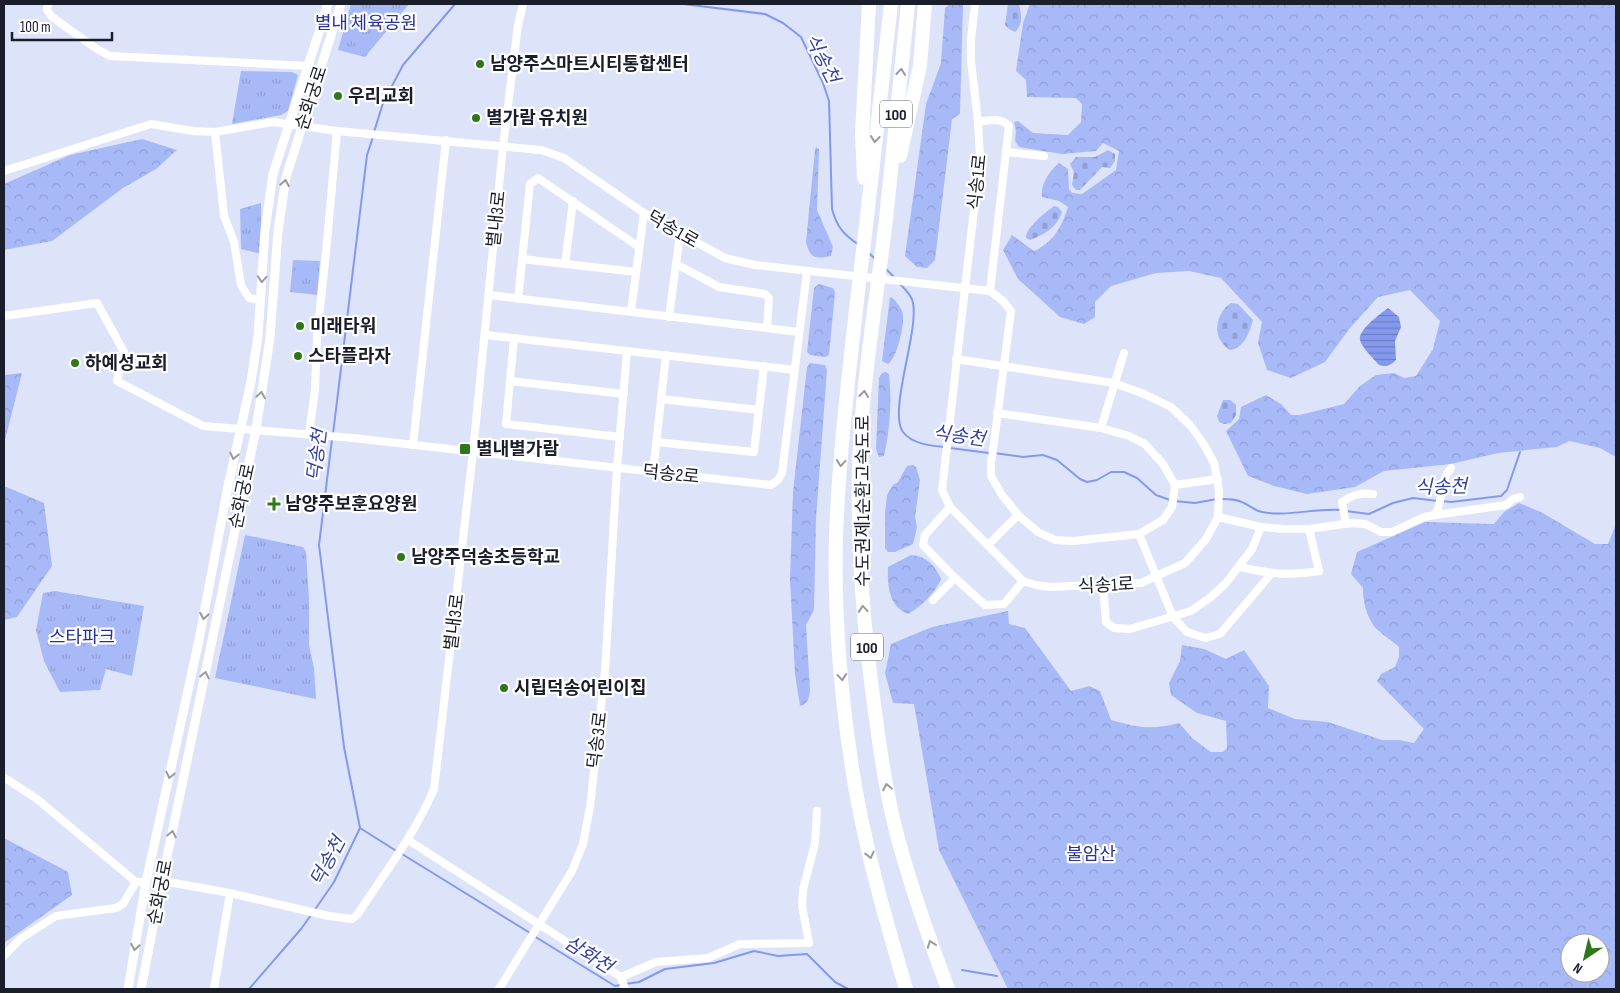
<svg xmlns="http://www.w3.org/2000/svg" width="1620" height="993" font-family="'Sofia Sans Condensed','Noto Sans KR',sans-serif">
<defs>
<pattern id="forest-crowns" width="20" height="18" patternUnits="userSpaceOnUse" patternTransform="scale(1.25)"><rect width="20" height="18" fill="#a8b9f8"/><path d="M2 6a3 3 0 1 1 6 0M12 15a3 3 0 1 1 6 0" fill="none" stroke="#909fd5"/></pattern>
<pattern id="cemetery-stones" width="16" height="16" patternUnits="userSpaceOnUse" patternTransform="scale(1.25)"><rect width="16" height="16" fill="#a8b9f8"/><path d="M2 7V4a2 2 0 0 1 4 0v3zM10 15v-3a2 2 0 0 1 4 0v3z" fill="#909fd5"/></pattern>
<pattern id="park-tufts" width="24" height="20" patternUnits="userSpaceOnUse" patternTransform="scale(1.25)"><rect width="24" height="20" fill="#a8b9f8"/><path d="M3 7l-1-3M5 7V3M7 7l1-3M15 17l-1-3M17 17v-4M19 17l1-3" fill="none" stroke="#909fd5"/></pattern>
<pattern id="water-rules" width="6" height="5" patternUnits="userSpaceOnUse" patternTransform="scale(1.25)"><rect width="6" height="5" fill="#8499ee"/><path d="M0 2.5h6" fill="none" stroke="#6b7cc1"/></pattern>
</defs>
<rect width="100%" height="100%" fill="#dde4f9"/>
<!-- forest -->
<g fill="url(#forest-crowns)" fill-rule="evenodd">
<polygon points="950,4 963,5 960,114 952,119 935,260 927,268 917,267 905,256 926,104 941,63 945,8"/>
<path d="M1030,4H1616V457L1600,448L1569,441L1557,447L1498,453L1451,464L1384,471L1355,487L1307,494L1274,486L1248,476L1226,431L1239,419L1241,407L1266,395L1281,404L1291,415H1300L1344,404L1360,386L1376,375L1394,373L1404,378L1416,376L1433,349L1440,321L1410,290L1378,297L1350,328L1325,362L1291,378L1267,370L1258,343L1262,322L1221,278L1189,271L1156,273L1111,286L1095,302V317L1084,324L1060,317L1038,297L1018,279L1003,250L1012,235L1034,251C1053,243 1062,226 1068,207L1059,201L1042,197C1040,185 1050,170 1059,163L1068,169L1069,189L1072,193L1082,194L1116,170L1119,151L1103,143L1096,151L1062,154L1019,147L1015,141L1016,131L1014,122L1018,121L1033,133L1068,135L1081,122L1082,104L1076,98L1027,97L1026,80L1016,71L1023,23Z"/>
<polygon points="142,139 177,150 156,169 123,188 52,241 4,250 4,184 70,155"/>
<path d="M816,147L819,149L817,210L833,247L831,256C816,259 810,259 806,242L815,150Z"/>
<polygon points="819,284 833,288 835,292 829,355 825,357 810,355 807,352 814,288"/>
<path d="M890,297L894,299C898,304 903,310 903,316C904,327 897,358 888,364L882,361Z"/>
<path d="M810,363L825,365L827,370L816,519L814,610L806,625L810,691C809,698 808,704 800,706L795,674L790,579L793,492L807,367Z"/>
<path d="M886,372L889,374C892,402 890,429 884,456L879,457L876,449L879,378L882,373Z"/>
<polygon points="22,373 4,444 4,375"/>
<polygon points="913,465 916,467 920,480 915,517 917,527 913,544 895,552 888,552 885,548 885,513 887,495 893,485 898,482 907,466"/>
<polygon points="4,486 44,503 52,566 17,617 4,620"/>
<path d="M1519,503L1541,512L1595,544H1608L1616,524V989H1008L939,850L914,704L893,703L885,673L891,644L932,627L1008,611L1009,624L1025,628L1071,691L1089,686L1100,691L1111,720C1140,728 1150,730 1179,723L1192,738L1211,752H1223L1227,748L1226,721L1197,713L1171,695L1169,683L1180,661L1182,645L1204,649L1226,659L1244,650L1269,686L1268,708L1295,719L1328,722L1382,740H1399L1414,743L1424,729L1377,681L1381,674L1395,667L1399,657V647C1394,642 1377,631 1374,626C1366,615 1363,601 1363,588L1351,574L1357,552L1425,522L1494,524L1504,512ZM1570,943H1600V973H1570Z"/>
<path d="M911,555C926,556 935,565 941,579C935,593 922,606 908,614C889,607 887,585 888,567Z"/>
<polygon points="4,838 68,872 72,895 4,943"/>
</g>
<!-- cemetery -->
<g fill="url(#cemetery-stones)">
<path d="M1008,4H1019C1021,14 1024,24 1015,32L1009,29L1005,25Z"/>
<polygon points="1108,150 1115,154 1115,161 1110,168 1102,167 1080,190 1076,190 1072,185 1074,172 1070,164 1076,157 1095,157"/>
<path d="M1054,206L1058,207L1062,212C1057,228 1043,235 1030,240L1026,238C1026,227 1045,213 1054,206Z"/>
<path d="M1231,303L1238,304L1253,320C1249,333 1244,349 1229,350C1226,347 1221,342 1219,338C1214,325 1220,310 1231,303Z"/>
<polygon points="1223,400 1230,400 1236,405 1236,415 1231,423 1224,424 1219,422 1217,416"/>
</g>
<!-- park -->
<g fill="url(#park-tufts)">
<polygon points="351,4 409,4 365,57 338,50"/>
<polygon points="241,71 292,72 298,75 288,111 281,115 232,124"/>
<polygon points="261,203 261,254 241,249 240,209"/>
<polygon points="293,260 320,261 317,295 290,292"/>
<polygon points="245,535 303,547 306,552 309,599 309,645 314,668 316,699 215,678"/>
<polygon points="55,591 144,606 132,676 106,669 100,690 60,692 44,661 36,630 43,593"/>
</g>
<!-- water -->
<path fill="url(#water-rules)" d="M1388,308L1399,317L1401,327L1395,341L1396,360C1391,365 1387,367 1379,365C1374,359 1362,348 1360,340C1358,330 1380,314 1388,308Z"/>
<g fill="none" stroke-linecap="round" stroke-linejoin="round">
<!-- stream -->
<g stroke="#8499ee" stroke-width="2">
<path d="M683,4L765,14L783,23L801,37L823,83L829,101L832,209C837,227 843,234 859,245"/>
<polyline points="374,132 383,103 403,65 455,4"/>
<polyline points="868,252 876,260"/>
<polyline points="885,268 894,277"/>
<path d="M900,284C905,289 912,295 913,303C919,332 888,411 903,432C912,444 931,446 945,447"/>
<polyline points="333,434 367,155 373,137"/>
<polyline points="950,448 989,453"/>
<polyline points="994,453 1023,457 1043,455 1057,460 1080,479 1087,482 1097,480 1111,472 1124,472 1137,478 1156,495 1170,500"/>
<path d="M1221,499C1229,499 1237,499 1244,503C1250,506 1256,511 1262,512C1283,517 1317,508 1341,510"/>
<polyline points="1174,501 1195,503 1217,499"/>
<polyline points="1442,501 1451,502 1501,496 1507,490 1520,452"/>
<polyline points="1346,511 1369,514 1393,503 1413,498 1438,501"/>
<polyline points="360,828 398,852"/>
<polyline points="402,854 530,933"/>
<polyline points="314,911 334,882 360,828 344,747 319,545 332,439"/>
<polyline points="534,936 615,986 620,985"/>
<polyline points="962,970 997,976"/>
<polyline points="625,984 639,982 665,969 714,963 754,951 778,956 807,954 835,982 848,989"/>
<polyline points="249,989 301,929 311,915"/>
</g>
<!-- minor -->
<g stroke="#fff" stroke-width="8">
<polyline points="48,4 47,10 52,17 97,49 110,56 309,66"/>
<path d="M978,122C991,120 1000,117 1009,126L990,291"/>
<polyline points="215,132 273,122 337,131 541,150 564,158 644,213 725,258 755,265 990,291 1003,301 1011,311 992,458 991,460 991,476 1002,495 1018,515 1038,532 1055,540 1073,541 1139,534 1163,520 1172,507 1175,485 1163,464 1145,444 1129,436 1101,428 997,413"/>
<polyline points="1006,152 1044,156"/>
<polyline points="4,171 151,124 193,131 215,132 224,216 234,242 241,285 249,298 261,300"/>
<polyline points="522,259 636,272"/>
<polyline points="565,264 573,201"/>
<polyline points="676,264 719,287 765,294 769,298 767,328"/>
<polyline points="489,295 799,332"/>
<polyline points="518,299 530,184 538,178 639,247"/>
<polyline points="631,311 644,213"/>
<polyline points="4,316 97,303 124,352 117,381 203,426 353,438 771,485 778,480 782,473 807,271"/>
<polyline points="669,317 680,234"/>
<polyline points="485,335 795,370"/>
<polyline points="514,338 506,424 620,437"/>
<polyline points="956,359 1114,383 1144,394 1171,407 1190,425 1203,443 1214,463 1219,491 1218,517 1206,539 1185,563 1141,583 1050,587 1036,585 1023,581 950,507 942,490 980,157 978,122 971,61 971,39 975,4"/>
<polyline points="510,381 624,394"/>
<polyline points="661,399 759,410"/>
<polyline points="1101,428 1124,353"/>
<polyline points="309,434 315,390 317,336 326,253 337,131"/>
<polyline points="656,442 754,452 764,366"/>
<polyline points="413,445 446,140"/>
<polyline points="653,472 666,355"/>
<polyline points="1175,485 1218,479"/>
<polyline points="950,507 925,535 923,545 955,578 985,605 1004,604 1023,581"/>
<polyline points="1435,515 1506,505 1513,499 1520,497"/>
<path d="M1346,524L1342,502C1353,495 1361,492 1373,494"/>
<path d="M1261,527L1284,529H1309L1351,523L1365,524L1381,532H1392L1424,517L1435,515C1444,500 1439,481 1451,468"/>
<polyline points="1139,534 1173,617 1187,632 1205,638 1220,634 1271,574"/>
<polyline points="988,545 1018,515"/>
<path d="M1240,567C1271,574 1287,576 1319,571L1309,529"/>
<polyline points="1103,586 1106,622 1114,628 1130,629 1191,611 1211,597 1226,583 1252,549 1261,527 1218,517"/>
<polyline points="933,600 955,578"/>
<polyline points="5,778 37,799 136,882 146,882"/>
<polyline points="408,840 621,977 625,989"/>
<path d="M162,881L230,893L329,916L352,919L357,915C384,874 415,834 434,789L473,452L503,146L518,25L523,4"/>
<polyline points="4,956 20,939 56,916 116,908 123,904 136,882"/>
<polyline points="621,977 656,962 708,958 740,944 809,943 802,906 803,890 815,843 817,811"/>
<polyline points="214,989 230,893"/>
<polyline points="499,989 572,871 583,844 590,807 605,671 617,468 627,351"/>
</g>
<!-- tertiary -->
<g stroke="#fff" stroke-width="9">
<polyline points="128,989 146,882 199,640 228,486 251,382 258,336 265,230 273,174 328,4"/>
<polyline points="141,989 162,881 256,429 270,338 278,231 286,177 341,4"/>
</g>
<!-- motorway -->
<g stroke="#fff" stroke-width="14">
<path d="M891,4C880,100 870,196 858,292C849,373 839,455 836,536C834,611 840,687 851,761C862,838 884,914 906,989"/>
<path d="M908,4C901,75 894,147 886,219C878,288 866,358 861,428C855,514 861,603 872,689C878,735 884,782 895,827C909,882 928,936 948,989"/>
<polyline points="900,156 920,66 925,4"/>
<polyline points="864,178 862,134 869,4"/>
</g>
</g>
<!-- one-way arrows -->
<defs><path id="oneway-chevron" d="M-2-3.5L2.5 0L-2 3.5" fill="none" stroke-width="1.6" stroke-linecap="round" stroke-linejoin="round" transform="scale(1.25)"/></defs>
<g stroke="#989a9f">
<use href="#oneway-chevron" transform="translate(901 72) rotate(-84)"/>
<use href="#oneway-chevron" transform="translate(875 139) rotate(96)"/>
<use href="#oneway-chevron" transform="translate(285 183) rotate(-80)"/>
<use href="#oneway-chevron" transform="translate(262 279) rotate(94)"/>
<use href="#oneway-chevron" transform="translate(864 394) rotate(-84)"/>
<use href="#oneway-chevron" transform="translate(261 395) rotate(-81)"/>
<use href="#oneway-chevron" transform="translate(234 456) rotate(102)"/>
<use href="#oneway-chevron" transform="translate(841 463) rotate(95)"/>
<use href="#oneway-chevron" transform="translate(863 609) rotate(-95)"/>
<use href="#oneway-chevron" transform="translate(204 616) rotate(100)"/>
<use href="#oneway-chevron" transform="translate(205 675) rotate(-78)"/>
<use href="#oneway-chevron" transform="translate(842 677) rotate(85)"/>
<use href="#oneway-chevron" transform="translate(170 775) rotate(102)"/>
<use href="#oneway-chevron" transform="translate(887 787) rotate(-101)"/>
<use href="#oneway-chevron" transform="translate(172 834) rotate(-78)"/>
<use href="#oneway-chevron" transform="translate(870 855) rotate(77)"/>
<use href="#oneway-chevron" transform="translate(931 944) rotate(-110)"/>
<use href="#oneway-chevron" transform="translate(135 947) rotate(100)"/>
</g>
<!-- markers -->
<g fill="#2f771b" stroke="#fff" stroke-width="2">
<circle cx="480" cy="64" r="5"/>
<circle cx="338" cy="96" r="5"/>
<circle cx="476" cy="118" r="5"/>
<circle cx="300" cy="326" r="5"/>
<circle cx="298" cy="356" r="5"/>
<circle cx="75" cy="363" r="5"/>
<rect x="459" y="443" width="12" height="12" rx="2.5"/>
<path d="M271.5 496.5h5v5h5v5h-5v5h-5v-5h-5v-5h5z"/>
<circle cx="401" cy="557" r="5"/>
<circle cx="504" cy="688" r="5"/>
</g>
<g text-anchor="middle" stroke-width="4.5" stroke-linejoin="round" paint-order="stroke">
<!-- shield labels -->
<g fill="#fff" stroke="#5f626a" stroke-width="1">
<rect x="880" y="100.5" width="32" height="27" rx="4"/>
<rect x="851" y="633.5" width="32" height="27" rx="4"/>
</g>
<g font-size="16" font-weight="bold" fill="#1a1e2a">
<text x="896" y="120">100</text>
<text x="867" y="653">100</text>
</g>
<!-- park labels -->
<g font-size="18" fill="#2a3394" stroke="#fff">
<text x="366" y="29">별내 체육공원</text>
<text x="82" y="643">스타파크</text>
<text x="1091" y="860">불암산</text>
</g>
<!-- poi labels -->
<g font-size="18" font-weight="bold" fill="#1a1e2a" stroke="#fff" text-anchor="start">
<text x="490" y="70">남양주스마트시티통합센터</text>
<text x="348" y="102">우리교회</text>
<text x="486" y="124">별가람 유치원</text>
<text x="310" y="332">미래타워</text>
<text x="308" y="362">스타플라자</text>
<text x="85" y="369">하예성교회</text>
<text x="476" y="455">별내별가람</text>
<text x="285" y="510">남양주보훈요양원</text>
<text x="411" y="563">남양주덕송초등학교</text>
<text x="514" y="694">시립덕송어린이집</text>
</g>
<!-- street labels -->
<g font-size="18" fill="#1a1e2a" stroke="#fff">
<text transform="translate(311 98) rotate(-72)" y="6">순화궁로</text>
<text transform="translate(977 182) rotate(-84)" y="6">식송1로</text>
<text transform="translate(496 219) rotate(-84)" y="6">별내3로</text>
<text transform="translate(673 229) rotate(30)" y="6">덕송1로</text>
<text transform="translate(671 474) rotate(6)" y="6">덕송2로</text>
<text transform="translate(242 496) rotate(-78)" y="6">순화궁로</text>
<text transform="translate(863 501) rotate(-90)" y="6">수도권제1순환고속도로</text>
<text transform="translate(1106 585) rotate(-3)" y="6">식송1로</text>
<text transform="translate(454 622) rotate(-83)" y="6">별내3로</text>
<text transform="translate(597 740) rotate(-83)" y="6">덕송3로</text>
<text transform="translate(160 892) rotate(-79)" y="6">순화궁로</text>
</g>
<!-- water labels -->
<g font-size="19" font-style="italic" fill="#3441a2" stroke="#fff">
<text transform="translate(823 58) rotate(63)" y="7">식송천</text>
<text transform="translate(959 435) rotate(8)" y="7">식송천</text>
<text transform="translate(316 455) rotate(-83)" y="7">덕송천</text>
<text transform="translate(1441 486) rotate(-1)" y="7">식송천</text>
<text transform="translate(327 861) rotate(-62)" y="7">덕송천</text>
<text transform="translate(589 954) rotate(32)" y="7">삼화천</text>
</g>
</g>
<!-- border -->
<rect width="1620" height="993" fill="none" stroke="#1a1e2a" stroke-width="10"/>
<!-- north arrow -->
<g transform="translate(1585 958) rotate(215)"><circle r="24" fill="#ffffff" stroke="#a3a5aa"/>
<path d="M0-4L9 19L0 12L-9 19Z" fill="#2f771b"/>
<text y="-8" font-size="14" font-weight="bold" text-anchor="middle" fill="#1a1e2a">N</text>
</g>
<!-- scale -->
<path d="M12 32v8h100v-8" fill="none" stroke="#1a1e2a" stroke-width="2.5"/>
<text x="20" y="32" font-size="15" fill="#1a1e2a" stroke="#ffffff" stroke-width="4" paint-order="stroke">100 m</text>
</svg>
